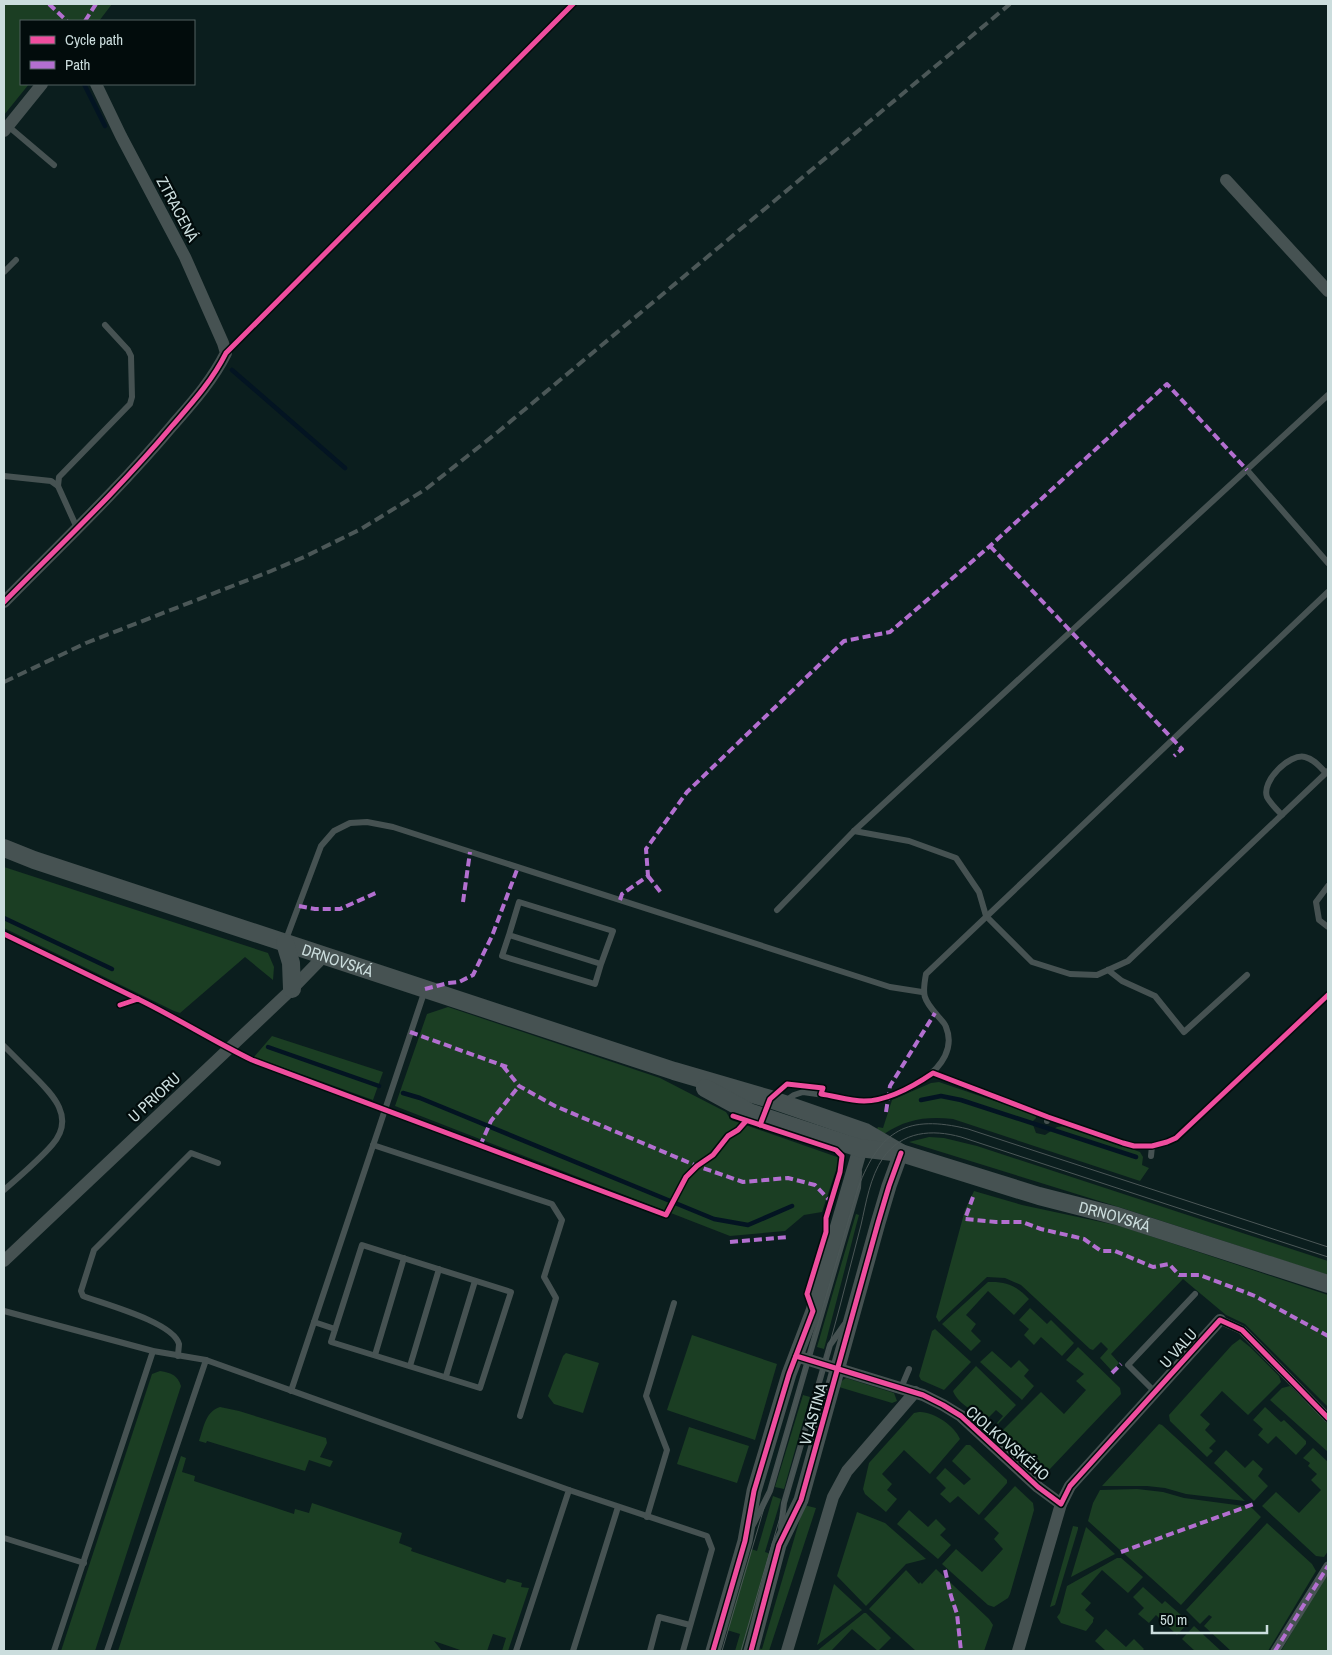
<svg xmlns="http://www.w3.org/2000/svg" width="1332" height="1655" font-family="'Archivo Narrow',sans-serif">
<rect width="100%" height="100%" fill="#0b1e1e"/>
<!-- green -->
<g fill="#1b3e23">
<polygon points="4,4 112,4 99,21 21,21 21,84 29,84 4,115"/>
<polygon points="4,867 268,953 274,967 273,980 245,957 180,1013 174,1011 4,928"/>
<polygon points="448,1007 660,1078 726,1112 731,1120 840,1158 822,1212 804,1215 785,1231 730,1236 395,1106 427,1014"/>
<polygon points="272,1036 383,1072 373,1100 254,1057"/>
<path d="M939,1082L1033,1114L1036,1116V1118L1032,1122L1036,1133L1045,1135L1057,1127L1065,1126L1140,1152L1143,1157L1142,1165L1149,1168L1140,1181L953,1119C927,1116 906,1119 884,1134L876,1131L878,1127L883,1128L892,1100L931,1083Z"/>
<polygon points="929,1137 944,1138 977,1146 1328,1261 1328,1275 1125,1209 909,1142"/>
<polygon points="974,1191 1022,1205 1120,1226 1328,1295 1328,1407 1245,1324 1226,1315 1183,1279 1111,1354 1119,1363 1112,1371 1100,1358 1108,1349 1101,1342 1093,1350 1090,1349 1021,1285 1005,1278 987,1277 939,1322 936,1317 965,1210"/>
<polygon points="856,1214 859,1215 856,1226 824,1349 817,1347"/>
<path d="M988,1282C1006,1281 1017,1286 1029,1299L1014,1315L988,1291L966,1315L976,1324L971,1331L981,1341L971,1351L942,1324Z"/>
<polygon points="1030,1308 1047,1324 1051,1320 1074,1343 1062,1356 1041,1337 1034,1345 1024,1335 1029,1329 1019,1320"/>
<polygon points="935,1329 971,1362 944,1390 921,1380 919,1376 932,1331"/>
<polygon points="692,1335 777,1364 755,1440 667,1410"/>
<polygon points="1240,1339 1250,1347 1279,1376 1281,1382 1248,1415 1222,1391 1200,1415 1210,1424 1205,1430 1216,1441 1209,1448 1213,1451 1207,1457 1170,1421 1169,1415 1232,1345"/>
<polygon points="1078,1347 1120,1388 1121,1394 1049,1470 1043,1472 1003,1437 1001,1432 1041,1392 1064,1414 1086,1390 1076,1381 1084,1374 1066,1360"/>
<polygon points="992,1351 1011,1368 1019,1360 1029,1370 1024,1376 1034,1386 1022,1400 980,1362"/>
<polygon points="566,1353 599,1363 583,1413 554,1404 548,1396 563,1356"/>
<path d="M976,1366L1016,1405L998,1424L997,1423L1003,1416L996,1410L989,1417L984,1419C974,1411 957,1403 953,1391Z"/>
<path d="M160,1371C172,1373 177,1375 181,1386L95,1651H61L152,1374Z"/>
<polygon points="846,1378 894,1393 897,1401 892,1403 839,1387 840,1382"/>
<polygon points="1290,1386 1328,1424 1328,1452 1270,1400 1282,1388"/>
<polygon points="803,1395 810,1397 784,1489 775,1487"/>
<path d="M220,1407L239,1411L326,1438L327,1443L320,1457L333,1461L330,1467L309,1460L305,1471L207,1441L206,1443L199,1441C204,1427 205,1412 220,1407Z"/>
<polygon points="1265,1407 1281,1422 1284,1420 1306,1441 1306,1444 1296,1455 1276,1436 1268,1444 1258,1435 1263,1429 1253,1420"/>
<path d="M919,1412C933,1411 955,1426 960,1439L930,1474L904,1450L882,1474L892,1484L887,1490L897,1499L886,1512L865,1494L863,1489L869,1463L914,1413Z"/>
<polygon points="1159,1424 1162,1425 1245,1501 1186,1494 1165,1488 1147,1486 1102,1486"/>
<polygon points="689,1427 749,1446 737,1483 677,1464"/>
<polygon points="966,1445 970,1445 1007,1480 1007,1483 979,1515 958,1496 950,1503 940,1494 946,1488 936,1478 945,1468 964,1485 971,1479 952,1461"/>
<polygon points="1313,1448 1328,1462 1328,1551 1324,1557 1316,1556 1262,1506 1276,1492 1299,1513 1321,1490 1311,1480 1317,1474 1308,1466 1310,1463 1303,1458"/>
<polygon points="1226,1450 1245,1468 1253,1460 1263,1469 1258,1476 1268,1486 1254,1501 1214,1463"/>
<polygon points="181,1456 186,1458 182,1472 195,1476 194,1481 294,1514 295,1509 309,1513 312,1503 402,1533 399,1543 412,1548 411,1551 505,1583 507,1579 522,1583 521,1587 529,1588 508,1651 502,1651 506,1638 493,1634 487,1651 463,1651 434,1641 442,1651 118,1651"/>
<polygon points="1015,1486 1033,1503 1034,1510 1010,1594 1008,1598 994,1607 988,1605 942,1564 956,1549 982,1572 1003,1549 994,1539 999,1533 984,1519"/>
<polygon points="1137,1489 1163,1492 1184,1498 1251,1507 1261,1517 1181,1605 1088,1521 1093,1503 1100,1490"/>
<polygon points="773,1496 781,1499 765,1552 771,1554 742,1651 735,1651 740,1634 727,1630 751,1549 757,1551"/>
<polygon points="804,1505 816,1508 769,1651 756,1651 757,1648 762,1649"/>
<polygon points="909,1510 928,1527 936,1519 946,1529 940,1535 951,1545 938,1559 897,1524"/>
<polygon points="857,1512 885,1523 926,1559 906,1564 866,1606 837,1576"/>
<polygon points="1267,1523 1312,1564 1316,1571 1268,1651 1231,1651 1204,1626 1212,1617 1209,1615 1200,1624 1186,1610"/>
<polygon points="1073,1526 1078,1527 1078,1529 1055,1605 1050,1607"/>
<polygon points="1086,1527 1115,1554 1071,1577"/>
<polygon points="1117,1558 1121,1558 1143,1577 1128,1593 1102,1570 1081,1594 1091,1603 1085,1610 1094,1618 1093,1620 1093,1622 1086,1631 1061,1623 1057,1617 1060,1613 1067,1586"/>
<polygon points="936,1569 989,1619 993,1625 984,1651 916,1651 869,1609 906,1570 919,1584 920,1582 922,1584"/>
<polygon points="1328,1571 1328,1651 1281,1651"/>
<polygon points="834,1584 862,1610 817,1645"/>
<polygon points="1143,1587 1162,1604 1165,1601 1189,1622 1177,1635 1156,1615 1149,1623 1138,1614 1144,1608 1133,1597"/>
<polygon points="864,1613 866,1613 891,1638 878,1651 852,1629 831,1651 817,1651"/>
<polygon points="1194,1626 1221,1651 1195,1651 1182,1639"/>
<polygon points="1106,1629 1126,1647 1134,1639 1144,1649 1142,1651 1106,1651 1095,1641"/>
</g>
<g fill="none" stroke-linecap="round" stroke-linejoin="round">
<!-- stream -->
<g stroke="#031422" stroke-width="4.5">
<polyline points="84,84 105,126"/>
<polyline points="232,370 345,468"/>
<polyline points="4,918 112,969"/>
<polyline points="268,1047 379,1086"/>
<polyline points="403,1093 420,1098 714,1219 748,1225 792,1206"/>
<polyline points="921,1100 941,1096 961,1100 1136,1157"/>
</g>
<!-- service -->
<g stroke="#465252" stroke-width="6">
<polyline points="8,126 54,165"/>
<polyline points="4,272 16,260"/>
<polyline points="1247,470 1328,563"/>
<polyline points="4,476 51,481 58,486"/>
<polyline points="77,528 58,486 59,477 130,404 132,397 131,356 128,350 105,325"/>
<path d="M1282,815C1277,810 1270,803 1267,797C1261,781 1290,753 1305,757C1314,759 1320,767 1326,773"/>
<polyline points="854,831 909,841 956,858 979,892 986,916 1032,962 1070,974 1097,975 1128,961 1328,771"/>
<polyline points="1328,886 1316,902 1319,920 1328,927"/>
<polyline points="777,910 854,831 1328,395"/>
<polyline points="509,935 519,902 613,931 601,964 509,935 502,956 595,984 601,964"/>
<polyline points="285,942 321,846 334,831 350,823 367,822 393,827 890,987 922,992"/>
<polyline points="1108,970 1122,981 1155,996 1184,1032 1247,975"/>
<polyline points="120,1005 138,999 172,1016 229,1049"/>
<path d="M4,1046C14,1056 24,1066 34,1076C53,1095 76,1118 52,1145C38,1161 20,1176 4,1190"/>
<path d="M784,1102L794,1095L803,1092C817,1094 831,1096 845,1098C851,1099 858,1101 864,1101C897,1101 963,1068 946,1027C945,1023 940,1019 937,1015C923,999 922,995 926,974L1328,592"/>
<polyline points="1047,1121 1048,1117"/>
<polyline points="373,1145 552,1204 562,1220 544,1277 556,1298 520,1416"/>
<polyline points="1151,1156 1152,1146"/>
<polygon points="362,1245 511,1292 480,1388 331,1342"/>
<polyline points="4,1311 153,1351 206,1360"/>
<polyline points="314,1322 335,1329"/>
<polyline points="375,1355 404,1258"/>
<path d="M178,1356C178,1352 179,1347 179,1344C173,1322 104,1304 83,1296L81,1291L94,1250L191,1153L218,1163"/>
<polyline points="410,1366 439,1269"/>
<polyline points="446,1376 475,1281"/>
<polyline points="901,1388 909,1369"/>
<polyline points="291,1391 425,990"/>
<polyline points="1155,1392 1128,1365 1195,1294"/>
<polyline points="569,1490 707,1536 712,1549 683,1651"/>
<polyline points="647,1517 667,1450 646,1396 674,1303"/>
<polyline points="753,1525 770,1491 858,1188 859,1172"/>
<polyline points="781,1528 784,1503 830,1345 844,1325"/>
<polyline points="4,1538 84,1563"/>
<polyline points="54,1651 153,1351"/>
<polyline points="107,1651 206,1360 569,1490 516,1651"/>
<polyline points="573,1651 618,1507"/>
<polyline points="650,1651 659,1617 690,1625"/>
</g>
<!-- pedestrian -->
<g stroke="#465252" stroke-width="9">
<polyline points="1220,1320 1242,1330 1328,1418"/>
<polyline points="1275,1651 1328,1566"/>
</g>
<!-- minor -->
<g stroke="#465252" stroke-width="12">
<polyline points="4,131 42,84"/>
<polyline points="1226,180 1328,291"/>
<path d="M4,602C61,544 120,488 172,426C192,403 212,381 226,353L223,343L185,257L121,136L96,84"/>
<polyline points="4,1261 292,989 324,956"/>
<polyline points="796,1356 923,1395 943,1405 961,1416 1038,1487 1061,1504"/>
<polyline points="787,1651 833,1497 847,1471 915,1392"/>
<polyline points="1018,1651 1061,1504 1070,1486 1220,1320"/>
</g>
<!-- tertiary -->
<g stroke="#465252" stroke-width="15">
<polyline points="713,1651 745,1541 754,1491 789,1374 813,1311 863,1139"/>
<polyline points="751,1651 779,1545 801,1500 878,1223 889,1186 901,1153"/>
</g>
<!-- secondary -->
<g stroke="#465252" stroke-width="18">
<path id="s1" d="M4,848L34,860L674,1071L770,1099L865,1132L901,1153"/>
<polyline points="285,943 291,963 292,989"/>
<path id="s2" d="M705,1088L749,1112L859,1148L901,1153L1039,1196L1117,1216L1328,1284"/>
</g>
<!-- tram -->
<g stroke="#4b5757" stroke-width="1">
<path d="M722,1651L858,1188C880,1130 907,1114 968,1129L1328,1247"/>
<path d="M741,1651C774,1536 809,1422 840,1306C847,1279 854,1252 861,1225C866,1203 870,1177 883,1158C902,1131 932,1129 961,1137L1328,1257"/>
</g>
<!-- rail -->
<polyline stroke="#4b5757" stroke-width="4" stroke-dasharray="10 5" stroke-linecap="butt" points="4,682 86,643 271,571 304,557 361,529 426,489 499,431 1010,4"/>
<!-- quiet -->
<g stroke="#b36fd0" stroke-width="4" stroke-dasharray="8 4" stroke-linecap="butt">
<polyline points="49,4 67,21"/>
<polyline points="85,21 96,4"/>
<polyline points="990,546 1182,749 1174,756"/>
<polyline points="648,876 662,894"/>
<polyline points="620,900 622,894 648,876 646,849 687,792 844,641 890,632 990,546 1167,384 1247,470"/>
<polyline points="463,902 470,852"/>
<polyline points="299,906 315,909 340,909 378,892"/>
<polyline points="425,989 448,983 459,982 473,975 492,936 518,867"/>
<polyline points="410,1032 507,1067"/>
<polyline points="503,1066 519,1086 555,1106 697,1166 743,1182 788,1178 815,1185 831,1202"/>
<polyline points="886,1112 890,1086 935,1013"/>
<polyline points="480,1146 491,1121 519,1086"/>
<polyline points="973,1197 965,1219 996,1222 1022,1222 1041,1229 1084,1239 1101,1251 1115,1251 1153,1267 1169,1264 1179,1275 1200,1275 1255,1296 1328,1336"/>
<polyline points="730,1242 788,1237"/>
<polyline points="1112,1373 1121,1364"/>
<polyline points="1121,1552 1254,1504"/>
<polyline points="945,1570 951,1596 957,1614 961,1651"/>
<polyline points="1275,1651 1328,1566"/>
</g>
<defs>
<g id="cycleway">
<path d="M4,602C61,544 120,488 172,426C192,403 212,381 226,353L573,4"/>
<polyline points="4,934 138,999"/>
<path d="M120,1005L138,999C177,1018 213,1041 252,1060L666,1215L686,1177L697,1166L713,1155L728,1136L738,1130L746,1121"/>
<path d="M760,1125L770,1099L787,1084L823,1088L821,1094C835,1096 850,1101 864,1101C888,1101 914,1086 933,1073L1048,1117L1123,1143L1134,1146H1152L1167,1142L1176,1138L1328,995"/>
<polyline points="796,1356 923,1395 943,1405 961,1416 1038,1487 1061,1504 1070,1486 1220,1320 1242,1330 1328,1418"/>
<polyline points="713,1651 745,1541 754,1491 789,1374 813,1311 807,1294 826,1232 826,1218 840,1172 842,1156 836,1150 733,1116"/>
<polyline points="751,1651 779,1545 801,1500 878,1223 889,1186 901,1153"/>
</g>
</defs>
<!-- cycleway casing -->
<use href="#cycleway" stroke="#020c0c" stroke-width="8"/>
<!-- cycleway -->
<use href="#cycleway" stroke="#ef4d9e" stroke-width="5"/>
</g>
<g text-anchor="middle" stroke-width="4.5" stroke-linejoin="round" paint-order="stroke">
<!-- street labels -->
<g font-size="16" fill="#cbdddd" stroke="#020c0c">
<text transform="translate(178 209) rotate(62)" y="6">ZTRACENÁ</text>
<text dy="6" stroke="none"><textPath href="#s1" startOffset="352">DRNOVSKÁ</textPath></text>
<text transform="translate(154 1097) rotate(-43)" y="6">U PRIORU</text>
<text dy="6" stroke="none"><textPath href="#s2" startOffset="431">DRNOVSKÁ</textPath></text>
<text transform="translate(1178 1348) rotate(-48)" y="6">U VALU</text>
<text transform="translate(813 1414) rotate(-74)" y="6">VLASTINA</text>
<text transform="translate(1008 1443) rotate(41)" y="6">CIOLKOVSKÉHO</text>
</g>
</g>
<!-- border -->
<rect width="1332" height="1655" fill="none" stroke="#cbdddd" stroke-width="10"/>
<!-- legend -->
<rect x="20" y="20" width="175" height="65" fill="#020c0c" stroke="#526060"/>
<rect x="30" y="36" width="25" height="8" fill="#ef4d9e" stroke="#526060"/>
<text x="65" y="45" font-size="15" fill="#cbdddd">Cycle path</text>
<rect x="30" y="61" width="25" height="8" fill="#b36fd0" stroke="#526060"/>
<text x="65" y="70" font-size="15" fill="#cbdddd">Path</text>
<!-- scale -->
<path d="M1152 1625v8h115v-8" fill="none" stroke="#cbdddd" stroke-width="2.5"/>
<text x="1160" y="1625" font-size="15" fill="#cbdddd" stroke="#020c0c" stroke-width="4" paint-order="stroke">50 m</text>
</svg>
